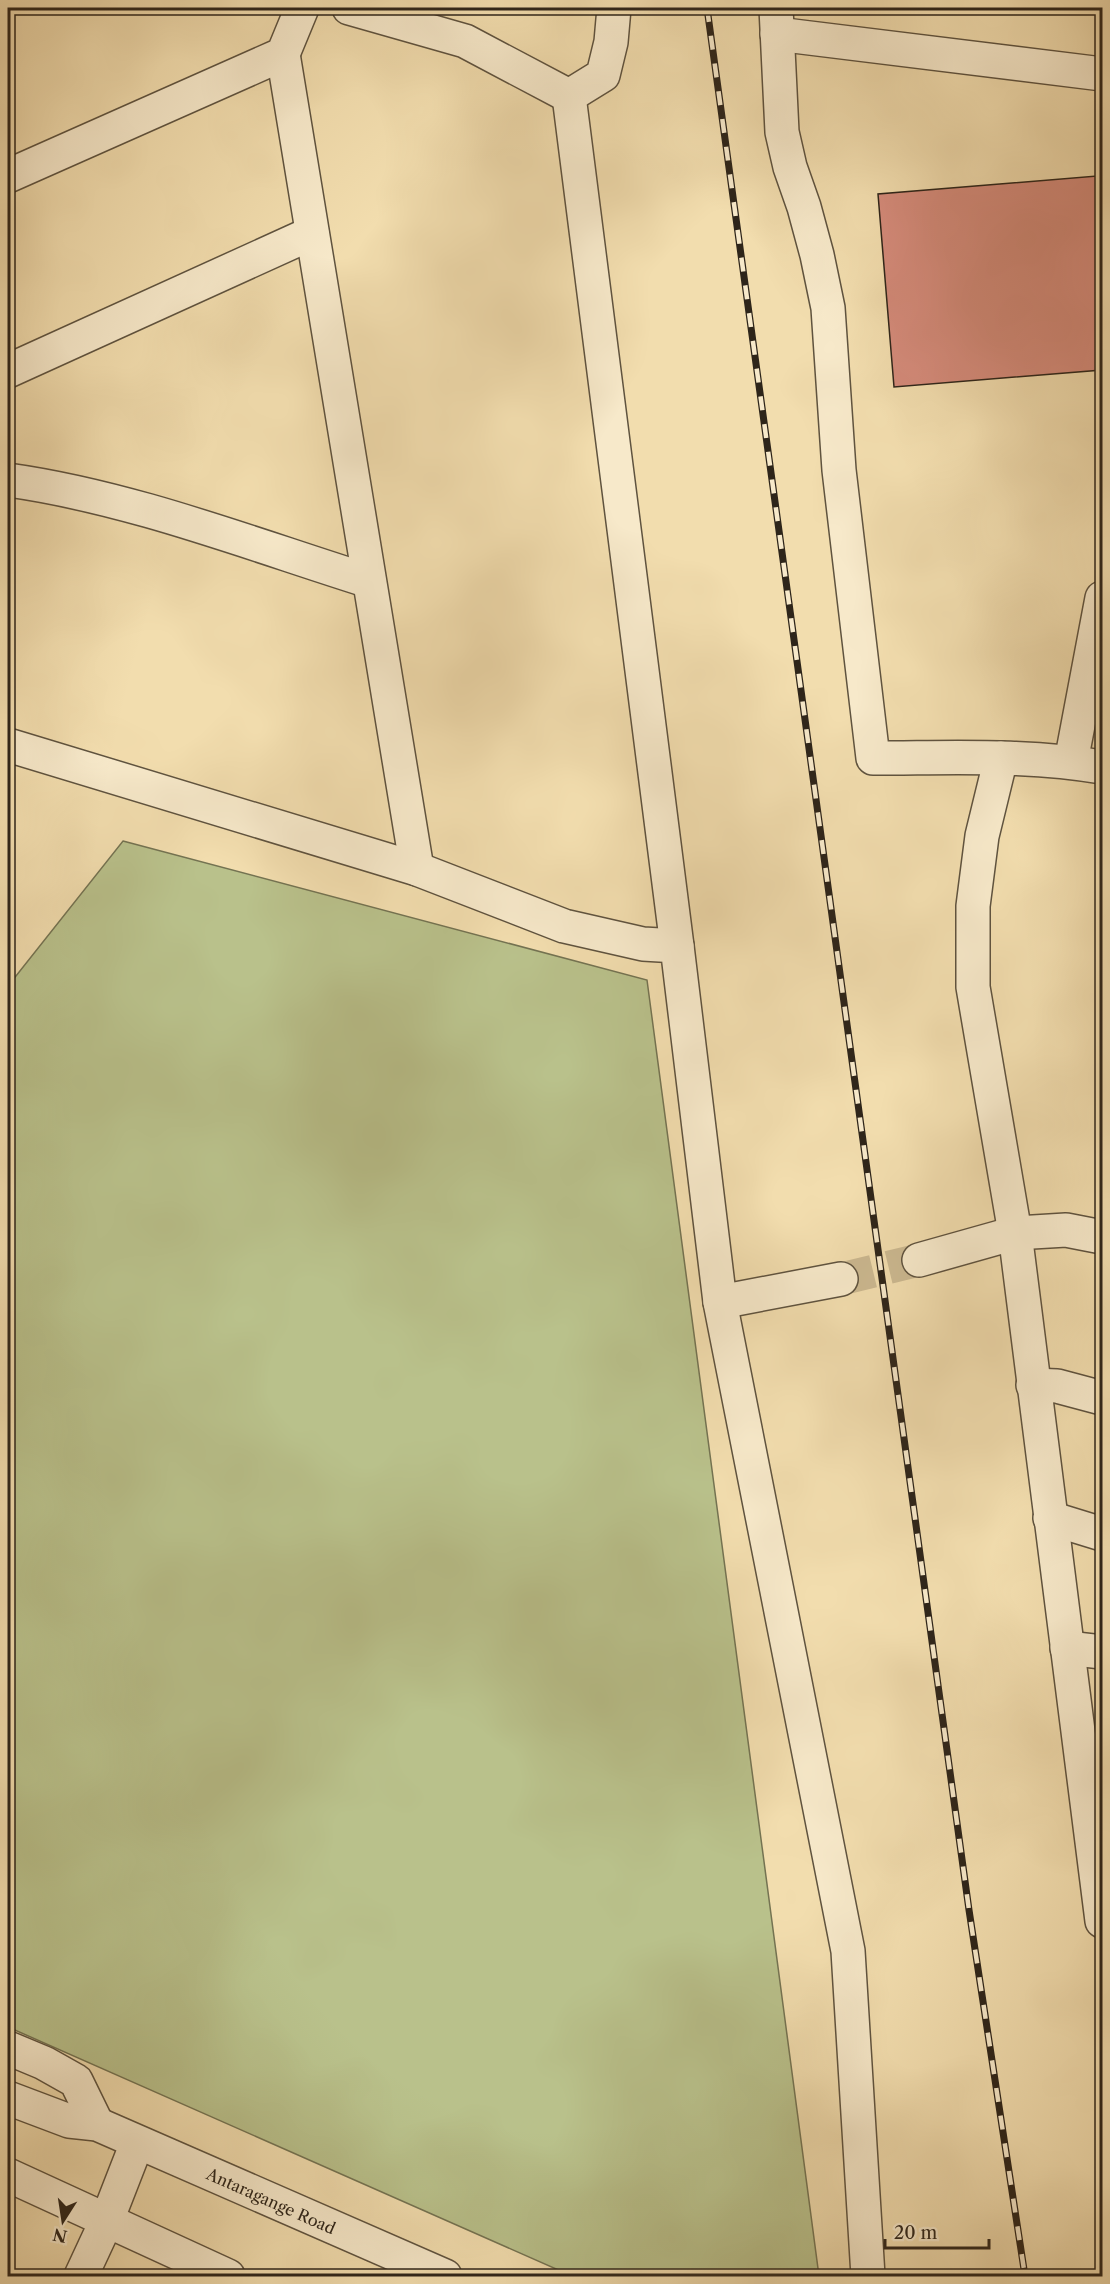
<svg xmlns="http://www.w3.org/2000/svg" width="1110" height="2284" font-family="'Libre Caslon Text',serif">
<rect width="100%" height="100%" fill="#f2ddae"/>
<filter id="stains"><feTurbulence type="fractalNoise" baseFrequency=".00333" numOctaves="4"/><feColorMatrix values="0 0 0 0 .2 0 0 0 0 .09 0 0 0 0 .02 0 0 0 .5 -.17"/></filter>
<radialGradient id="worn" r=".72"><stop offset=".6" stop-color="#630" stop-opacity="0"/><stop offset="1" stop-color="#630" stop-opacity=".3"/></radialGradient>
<!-- green -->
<polygon fill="#b9c18b" stroke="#747352" stroke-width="1.5" points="123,841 647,980 819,2276 572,2276 8,2027 8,986"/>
<!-- building -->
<polygon fill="#d58b7b" stroke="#2e251a" stroke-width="1.5" points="1097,176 1102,241 1102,370 894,387 878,194"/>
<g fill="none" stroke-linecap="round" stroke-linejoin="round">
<!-- minor-tunnel -->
<polyline stroke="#cbb890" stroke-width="33" stroke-dasharray="33 16" stroke-linecap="butt" points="841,1279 919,1260"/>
<defs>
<g id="minor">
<polyline points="349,8 465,41 569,96"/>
<path d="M776,8L782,132L790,167L804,207L817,255L828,308L839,470L873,758C950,758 1027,754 1102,767"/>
<polyline points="777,34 1102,74"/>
<polyline points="283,54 417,869"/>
<polyline points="569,96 677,946"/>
<polyline points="569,96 603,75 611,42 614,8"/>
<polyline points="8,176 283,54 302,8"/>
<polyline points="8,371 312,233"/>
<path d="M8,480C130,497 251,544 369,581"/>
<polyline points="8,745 417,869 564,926 643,944 677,946 720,1302 848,1951 868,2276"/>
<polyline points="1001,758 982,836 973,906 973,987 1015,1233 1102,1921"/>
<polyline points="1071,762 1102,598"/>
<polyline points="919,1260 1015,1233 1066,1230 1102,1237"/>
<polyline points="720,1302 841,1279"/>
<polyline points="1033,1385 1057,1386 1102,1398"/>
<polyline points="1050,1518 1102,1534"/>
<polyline points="1067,1648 1102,1652"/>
<polyline points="8,2048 44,2063 76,2081 97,2124"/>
<polyline points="8,2098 69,2121 97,2124 445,2276"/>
<polyline points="8,2175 228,2276"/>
<polyline points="81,2276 107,2220 137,2143"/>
</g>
</defs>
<!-- minor casing -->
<use href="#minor" stroke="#5f533f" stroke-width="36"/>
<!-- minor -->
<use href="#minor" stroke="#f7e9ca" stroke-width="33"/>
<defs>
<polyline id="rail" points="707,8 969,1910 1025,2276"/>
</defs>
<!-- rail casing -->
<use href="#rail" stroke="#2e251a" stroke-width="7"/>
<!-- rail -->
<use href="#rail" stroke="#f7e9ca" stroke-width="4.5" stroke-dasharray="14" stroke-linecap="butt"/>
</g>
<g text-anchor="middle" stroke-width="4.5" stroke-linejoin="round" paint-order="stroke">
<!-- street labels -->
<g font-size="16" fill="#2e251a" stroke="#f7e9ca">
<text transform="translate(271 2201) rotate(24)" y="6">Antaragange Road</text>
</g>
</g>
<!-- margin -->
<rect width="1110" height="2284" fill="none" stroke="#f2ddae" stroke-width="30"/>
<rect x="9" y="9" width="1092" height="2266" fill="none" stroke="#2e251a" stroke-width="3"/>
<rect x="15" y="15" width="1080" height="2254" fill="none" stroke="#2e251a" stroke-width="1.5"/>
<!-- north arrow -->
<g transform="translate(63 2221) rotate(192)" stroke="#f7e9ca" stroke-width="4.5" paint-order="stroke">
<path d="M0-4.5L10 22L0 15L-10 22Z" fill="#2e251a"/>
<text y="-9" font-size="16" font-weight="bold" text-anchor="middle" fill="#2e251a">N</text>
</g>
<!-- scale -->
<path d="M885 2239v9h104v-9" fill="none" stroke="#2e251a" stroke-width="3"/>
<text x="894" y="2239" font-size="18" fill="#2e251a" stroke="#f7e9ca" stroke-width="4.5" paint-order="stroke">20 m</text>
<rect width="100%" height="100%" filter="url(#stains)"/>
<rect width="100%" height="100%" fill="url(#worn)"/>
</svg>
